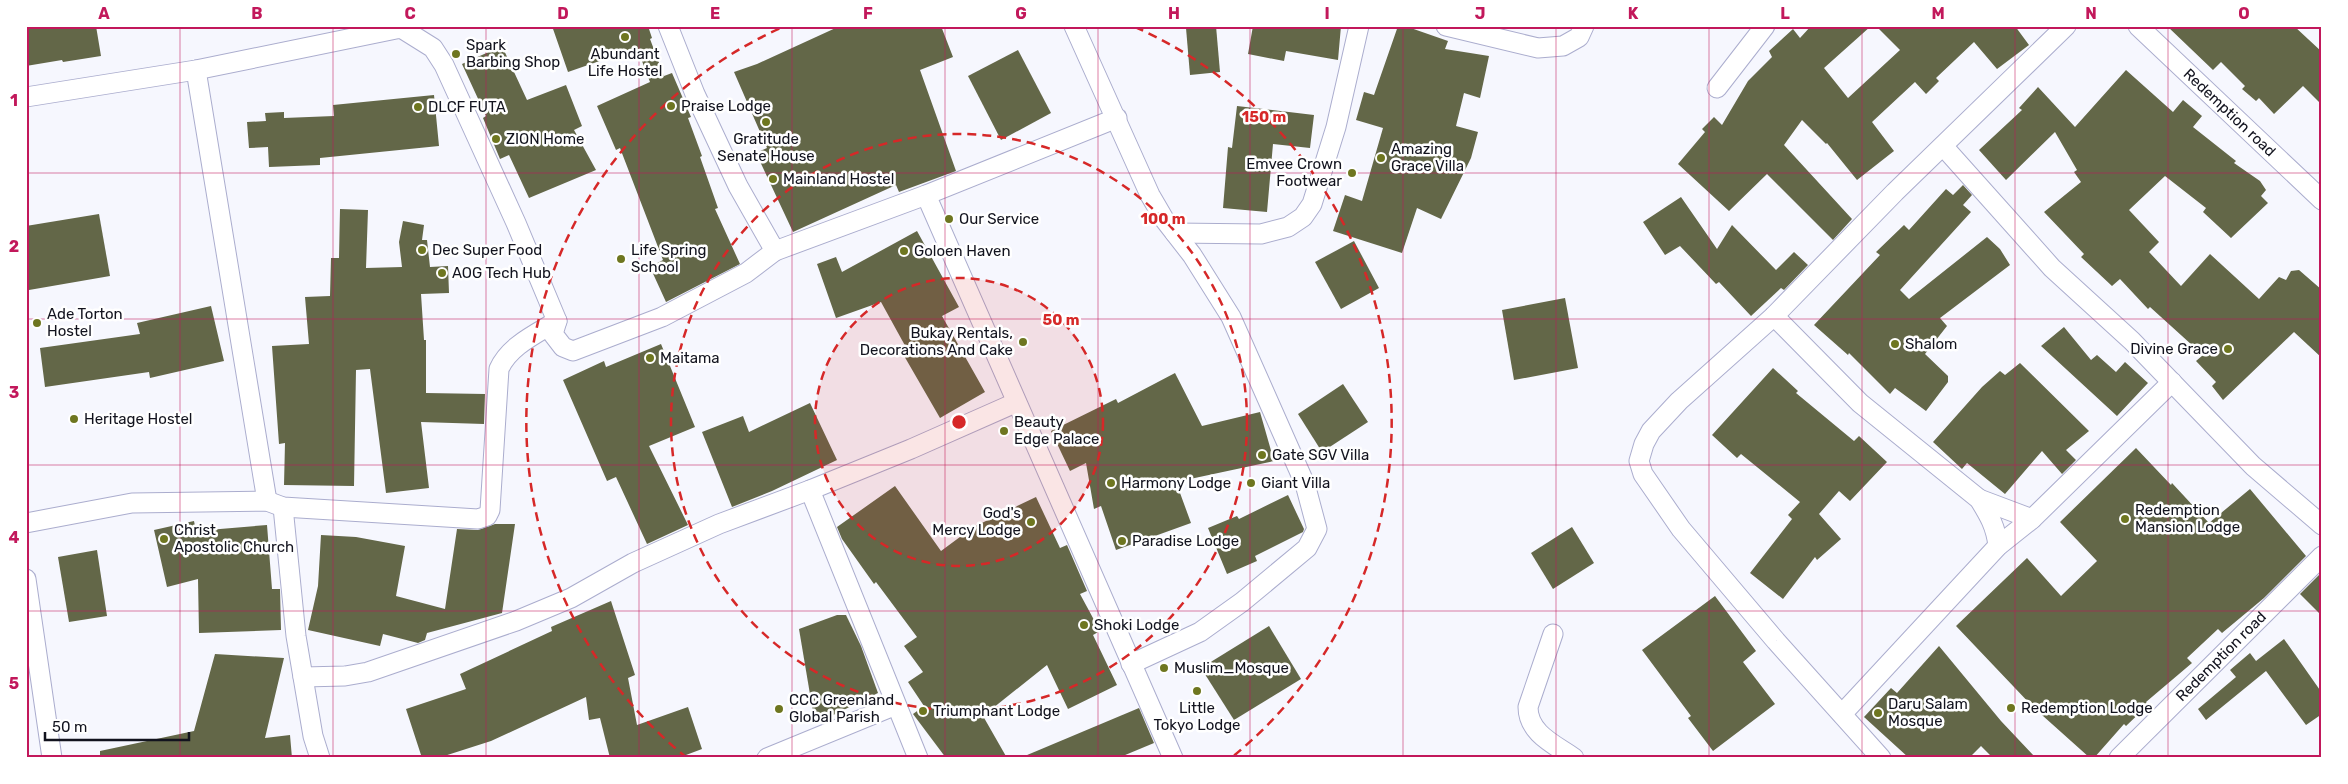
<svg xmlns="http://www.w3.org/2000/svg" width="2348" height="784" font-family="Rubik,sans-serif">
<rect width="100%" height="100%" fill="#f6f7fe"/>
<!-- building -->
<g fill="#636748">
<polygon points="26,26 96,26 101,56 63,62 62,60 26,66"/>
<polygon points="552,26 648,26 652,38 650,39 664,76 672,73 691,117 688,118 702,156 700,157 718,208 715,209 740,264 666,302 650,267 663,260 620,148 616,150 597,106 650,82 637,48 568,72"/>
<polygon points="840,26 941,26 953,57 920,70 956,171 899,192 896,185 793,232 756,153 767,148 734,72 757,64"/>
<polygon points="1201,26 1216,26 1220,72 1190,75 1186,28"/>
<polygon points="1253,26 1341,26 1338,60 1286,51 1284,61 1248,54"/>
<polygon points="1398,26 1405,26 1448,41 1445,49 1489,56 1480,98 1464,93 1456,126 1478,132 1471,158 1441,219 1417,208 1402,253 1333,231 1345,195 1362,201 1383,128 1356,120 1364,92 1374,95"/>
<polygon points="1811,26 1871,26 1824,68 1848,98 1900,50 1876,26 2015,26 2029,45 1997,69 1974,42 1936,78 1939,81 1926,94 1915,82 1872,122 1894,151 1857,180 1827,143 1826,144 1802,120 1784,145 1852,219 1833,240 1767,174 1729,211 1678,164 1705,132 1702,129 1714,117 1722,125 1748,81 1772,57 1769,51 1793,29 1800,38"/>
<polygon points="2167,26 2294,26 2322,52 2322,105 2303,86 2274,114 2259,98 2256,101 2242,89 2245,86 2221,62 2213,70"/>
<polygon points="502,46 527,100 566,85 582,126 574,130 596,170 529,198 509,155 500,159 483,118 486,116 462,64"/>
<polygon points="1018,50 1051,113 1001,140 968,76"/>
<polygon points="2126,70 2173,112 2183,100 2202,116 2193,127 2236,161 2234,163 2260,181 2266,190 2261,196 2268,203 2231,238 2203,212 2206,208 2165,176 2129,210 2159,242 2149,252 2181,286 2210,254 2259,299 2279,277 2286,280 2291,271 2299,270 2322,290 2322,358 2294,332 2223,400 2212,386 2216,382 2196,361 2203,355 2150,307 2148,309 2120,279 2112,286 2081,257 2084,254 2044,212 2081,182 2074,172 2077,170 2055,132 2006,180 1979,150 2022,110 2019,108 2038,87 2075,127"/>
<polygon points="434,95 439,146 320,158 320,165 269,167 268,147 249,148 247,122 266,121 265,113 284,112 284,118 334,116 333,105"/>
<polygon points="1237,106 1314,115 1310,148 1273,144 1267,212 1223,208 1228,147 1232,148"/>
<polygon points="1963,185 1972,195 1963,205 1971,212 1900,290 1909,299 1987,237 2000,249 2010,265 1940,318 1947,326 1925,354 1948,376 1948,382 1926,411 1895,388 1890,394 1849,353 1848,355 1814,325 1880,255 1876,252 1904,225 1909,230 1946,189 1953,195"/>
<polygon points="1681,197 1717,249 1732,225 1776,270 1794,252 1808,265 1784,290 1781,288 1751,316 1719,282 1716,284 1680,246 1665,255 1643,222"/>
<polygon points="340,209 368,210 366,268 402,267 399,242 403,221 424,225 422,240 427,240 430,267 448,266 449,293 421,294 424,340 426,340 426,393 485,394 484,424 421,422 429,488 386,493 370,369 356,370 354,486 284,485 285,443 279,444 272,346 309,344 305,297 330,296 331,258 339,258"/>
<polygon points="99,214 110,276 29,290 26,273 26,226"/>
<polygon points="917,231 959,307 942,316 985,392 940,418 903,354 908,351 881,302 836,318 817,264 836,257 842,272"/>
<polygon points="1354,241 1379,288 1341,309 1315,262"/>
<polygon points="1565,298 1578,368 1514,380 1502,310"/>
<polygon points="211,306 224,361 150,378 149,372 45,387 40,348 140,334 137,323"/>
<polygon points="2064,327 2091,360 2097,355 2116,372 2125,362 2148,383 2117,416 2041,346"/>
<polygon points="661,344 695,427 649,446 688,525 647,544 616,477 607,481 563,380 604,361 606,367"/>
<polygon points="2020,363 2089,431 2066,450 2076,460 2062,474 2042,451 2005,494 1967,463 1962,469 1933,442 1982,387 2000,371 2005,375"/>
<polygon points="1773,368 1798,391 1796,393 1854,441 1859,436 1887,462 1850,501 1839,491 1819,514 1841,539 1817,560 1815,557 1783,599 1750,573 1792,519 1788,515 1800,502 1741,454 1737,458 1712,435"/>
<polygon points="1175,373 1202,426 1260,412 1274,461 1176,482 1191,523 1116,550 1101,506 1094,509 1086,463 1070,471 1051,431 1116,399 1118,403"/>
<polygon points="1343,384 1368,422 1322,452 1298,414"/>
<polygon points="810,403 837,460 772,491 732,507 702,432 743,416 749,432"/>
<polygon points="2136,448 2171,485 2172,483 2209,523 2250,489 2306,556 2264,598 2222,633 2218,629 2187,658 2192,663 2146,702 2148,705 2126,726 2124,724 2094,758 2090,758 2033,707 1956,626 2027,558 2061,596 2097,561 2060,522"/>
<polygon points="895,486 941,551 964,534 963,532 1036,497 1060,548 1067,545 1087,591 1080,594 1100,631 1093,635 1117,685 1068,709 1047,665 983,716 1007,758 946,758 913,714 924,706 908,682 923,672 904,646 917,637 876,582 874,584 842,539 837,527"/>
<polygon points="1288,495 1304,529 1303,532 1255,556 1257,561 1227,574 1208,528 1237,516 1239,519"/>
<polygon points="194,521 196,531 267,525 272,589 280,589 281,630 199,633 198,579 167,587 154,530"/>
<polygon points="495,524 515,524 502,613 427,633 425,640 418,643 383,634 380,646 308,630 318,586 321,535 356,537 405,546 396,596 445,609 457,529 478,530"/>
<polygon points="1572,527 1594,563 1553,589 1531,553"/>
<polygon points="97,550 107,616 69,622 58,557"/>
<polygon points="2321,573 2322,575 2322,616 2300,594"/>
<polygon points="1715,596 1756,651 1743,662 1775,704 1713,751 1688,718 1691,716 1642,650"/>
<polygon points="611,601 635,675 628,678 637,725 688,707 702,749 678,758 610,758 600,718 589,720 586,697 491,741 438,758 422,758 406,709 466,689 460,674 552,631 551,627"/>
<polygon points="837,615 846,615 861,646 878,693 815,724 799,629"/>
<polygon points="1269,626 1301,679 1234,720 1201,668"/>
<polygon points="2284,639 2322,693 2322,714 2306,725 2266,671 2206,720 2198,709 2236,677 2230,670 2250,653 2256,661"/>
<polygon points="1939,646 2001,721 2036,758 1993,758 1981,746 1969,758 1909,758 1864,717 1891,688 1897,693"/>
<polygon points="215,654 284,658 265,738 290,735 292,758 100,758 100,751 194,731"/>
<polygon points="1139,708 1154,743 1118,758 1020,758"/>
</g>
<g fill="none" stroke-linecap="round" stroke-linejoin="round">
<defs>
<g id="minor">
<polyline points="668,26 695,94 738,186 775,251"/>
<polyline points="1074,26 1150,195 1164,219 1192,255 1231,317 1305,484 1317,529 1307,548 1242,602 1200,632 1131,664"/>
<polyline points="1446,26 1538,48 1563,46 1579,37 1584,26"/>
<path id="s1" d="M2138,26L2322,200"/>
<polyline points="196,70 267,501"/>
<polyline points="1717,88 1765,26"/>
<polyline points="26,97 196,70 401,28 433,48 444,65 516,223 557,321 553,334 563,347 573,351 662,317 746,273 775,251 926,195 1117,118"/>
<polyline points="1943,146 2052,268 2132,341 2253,466 2322,525"/>
<polyline points="926,195 1173,758"/>
<polyline points="1175,233 1261,234 1288,227 1303,217 1312,204 1336,127 1359,26"/>
<path d="M1774,316L1860,403L1979,499C1989,515 1996,527 1998,546"/>
<polyline points="810,490 918,758"/>
<polyline points="1979,499 2032,519"/>
<polyline points="283,507 296,636 313,736 320,758"/>
<path d="M26,523L132,503L267,501L283,507L478,519L487,516L490,510L499,369C509,346 536,334 557,321"/>
<polyline points="26,579 52,758"/>
<path d="M1553,634L1528,707C1528,734 1556,745 1574,758"/>
<polyline points="303,677 345,676 368,672 516,621 571,598 633,563 719,524 810,490 911,449 1015,403"/>
<polyline points="1842,714 1998,546 2032,519 2172,382"/>
<polyline points="767,758 896,705"/>
<polyline points="1881,758 1776,641 1681,529 1643,474 1639,461 1644,444 1651,431 1679,401 1774,316 1895,192 2066,26"/>
<path id="s2" d="M2119,758L2322,556"/>
</g>
</defs>
<!-- minor casing -->
<use href="#minor" stroke="#abadce" stroke-width="21"/>
<!-- minor -->
<use href="#minor" stroke="#fff" stroke-width="19"/>
</g>
<!-- grid -->
<path fill="none" stroke="#c2185b" stroke-width="1" stroke-opacity="0.55" d="M180,26V758M333,26V758M486,26V758M639,26V758M792,26V758M945,26V758M1098,26V758M1250,26V758M1403,26V758M1556,26V758M1709,26V758M1862,26V758M2015,26V758M2168,26V758M26,173H2322M26,319H2322M26,465H2322M26,611H2322"/>
<!-- distance rings -->
<circle cx="959" cy="422" r="144" fill="#d62828" fill-opacity=".12"/>
<g fill="none" stroke="#d62828" stroke-width="2.5" stroke-dasharray="9 6">
<circle cx="959" cy="422" r="144"/>
<circle cx="959" cy="422" r="288"/>
<path d="M687 758A432 432 0 0 1 783 27M1135 27A432 432 0 0 1 1231 758"/>
</g>
<!-- markers -->
<g fill="#6e7620" stroke="#fff" stroke-width="2">
<circle cx="625" cy="37" r="5"/>
<circle cx="456" cy="54" r="5"/>
<circle cx="671" cy="106" r="5"/>
<circle cx="418" cy="107" r="5"/>
<circle cx="766" cy="122" r="5"/>
<circle cx="496" cy="139" r="5"/>
<circle cx="1381" cy="158" r="5"/>
<circle cx="1352" cy="173" r="5"/>
<circle cx="773" cy="179" r="5"/>
<circle cx="949" cy="219" r="5"/>
<circle cx="422" cy="250" r="5"/>
<circle cx="904" cy="251" r="5"/>
<circle cx="621" cy="259" r="5"/>
<circle cx="442" cy="273" r="5"/>
<circle cx="37" cy="323" r="5"/>
<circle cx="1023" cy="342" r="5"/>
<circle cx="1895" cy="344" r="5"/>
<circle cx="2228" cy="349" r="5"/>
<circle cx="650" cy="358" r="5"/>
<circle cx="74" cy="419" r="5"/>
<circle cx="1004" cy="431" r="5"/>
<circle cx="1262" cy="455" r="5"/>
<circle cx="1111" cy="483" r="5"/>
<circle cx="1251" cy="483" r="5"/>
<circle cx="2125" cy="519" r="5"/>
<circle cx="1031" cy="522" r="5"/>
<circle cx="164" cy="539" r="5"/>
<circle cx="1122" cy="541" r="5"/>
<circle cx="1084" cy="625" r="5"/>
<circle cx="1164" cy="668" r="5"/>
<circle cx="1197" cy="691" r="5"/>
<circle cx="2011" cy="708" r="5"/>
<circle cx="779" cy="709" r="5"/>
<circle cx="923" cy="711" r="5"/>
<circle cx="1878" cy="713" r="5"/>
</g>
<g text-anchor="middle" stroke-width="5" stroke-linejoin="round" paint-order="stroke">
<!-- poi labels -->
<g font-size="15" fill="#12131e" stroke="#fff" text-anchor="start">
<text x="466" y="50">Spark<tspan x="466" dy="17">Barbing Shop</tspan></text>
<text x="625" y="59" text-anchor="middle">Abundant<tspan x="625" dy="17">Life Hostel</tspan></text>
<text x="681" y="111">Praise Lodge</text>
<text x="428" y="112">DLCF FUTA</text>
<text x="506" y="144">ZION Home</text>
<text x="766" y="144" text-anchor="middle">Gratitude<tspan x="766" dy="17">Senate House</tspan></text>
<text x="1391" y="154">Amazing<tspan x="1391" dy="17">Grace Villa</tspan></text>
<text x="1342" y="169" text-anchor="end">Emvee Crown<tspan x="1342" dy="17">Footwear</tspan></text>
<text x="783" y="184">Mainland Hostel</text>
<text x="959" y="224">Our Service</text>
<text x="432" y="255">Dec Super Food</text>
<text x="631" y="255">Life Spring<tspan x="631" dy="17">School</tspan></text>
<text x="914" y="256">Goloen Haven</text>
<text x="452" y="278">AOG Tech Hub</text>
<text x="47" y="319">Ade Torton<tspan x="47" dy="17">Hostel</tspan></text>
<text x="1013" y="338" text-anchor="end">Bukay Rentals,<tspan x="1013" dy="17">Decorations And Cake</tspan></text>
<text x="1905" y="349">Shalom</text>
<text x="2218" y="354" text-anchor="end">Divine Grace</text>
<text x="660" y="363">Maitama</text>
<text x="84" y="424">Heritage Hostel</text>
<text x="1014" y="427">Beauty<tspan x="1014" dy="17">Edge Palace</tspan></text>
<text x="1272" y="460">Gate SGV Villa</text>
<text x="1121" y="488">Harmony Lodge</text>
<text x="1261" y="488">Giant Villa</text>
<text x="2135" y="515">Redemption<tspan x="2135" dy="17">Mansion Lodge</tspan></text>
<text x="1021" y="518" text-anchor="end">God's<tspan x="1021" dy="17">Mercy Lodge</tspan></text>
<text x="174" y="535">Christ<tspan x="174" dy="17">Apostolic Church</tspan></text>
<text x="1132" y="546">Paradise Lodge</text>
<text x="1094" y="630">Shoki Lodge</text>
<text x="1174" y="673">Muslim_Mosque</text>
<text x="789" y="705">CCC Greenland<tspan x="789" dy="17">Global Parish</tspan></text>
<text x="1888" y="709">Daru Salam<tspan x="1888" dy="17">Mosque</tspan></text>
<text x="1197" y="713" text-anchor="middle">Little<tspan x="1197" dy="17">Tokyo Lodge</tspan></text>
<text x="2021" y="713">Redemption Lodge</text>
<text x="933" y="716">Triumphant Lodge</text>
</g>
<!-- street labels -->
<g font-size="15" fill="#12131e" stroke="#fff">
<text dy="5" stroke="none"><textPath href="#s1" startOffset="126">Redemption road</textPath></text>
<text dy="5" stroke="none"><textPath href="#s2" startOffset="144">Redemption road</textPath></text>
</g>
</g>
<circle cx="959" cy="422" r="8" fill="#d62828" stroke="#fff" stroke-width="2.5"/>
<g font-size="15" text-anchor="middle" font-weight="bold" fill="#d62828" stroke="#fff" stroke-width="5" stroke-linejoin="round" paint-order="stroke">
<text x="1264" y="122">150 m</text>
<text x="1163" y="224">100 m</text>
<text x="1061" y="325">50 m</text>
</g>
<!-- border -->
<rect width="2348" height="784" fill="none" stroke="#ffffff" stroke-width="55"/>
<!-- scale -->
<path d="M45 732v8h144v-8" fill="none" stroke="#12131e" stroke-width="2.5"/>
<text x="52" y="732" font-size="15" fill="#12131e" stroke="#ffffff" stroke-width="4" paint-order="stroke">50 m</text>
<rect x="28" y="28" width="2292" height="728" fill="none" stroke="#c2185b" stroke-width="2"/>
<g font-size="16" text-anchor="middle" font-weight="bold" fill="#c2185b">
<text x="104" y="19">A</text>
<text x="257" y="19">B</text>
<text x="410" y="19">C</text>
<text x="563" y="19">D</text>
<text x="715" y="19">E</text>
<text x="868" y="19">F</text>
<text x="1021" y="19">G</text>
<text x="1174" y="19">H</text>
<text x="1327" y="19">I</text>
<text x="1480" y="19">J</text>
<text x="1633" y="19">K</text>
<text x="1785" y="19">L</text>
<text x="1938" y="19">M</text>
<text x="2091" y="19">N</text>
<text x="2244" y="19">O</text>
<text x="14" y="106">1</text>
<text x="14" y="252">2</text>
<text x="14" y="398">3</text>
<text x="14" y="543">4</text>
<text x="14" y="689">5</text>
</g>
</svg>
